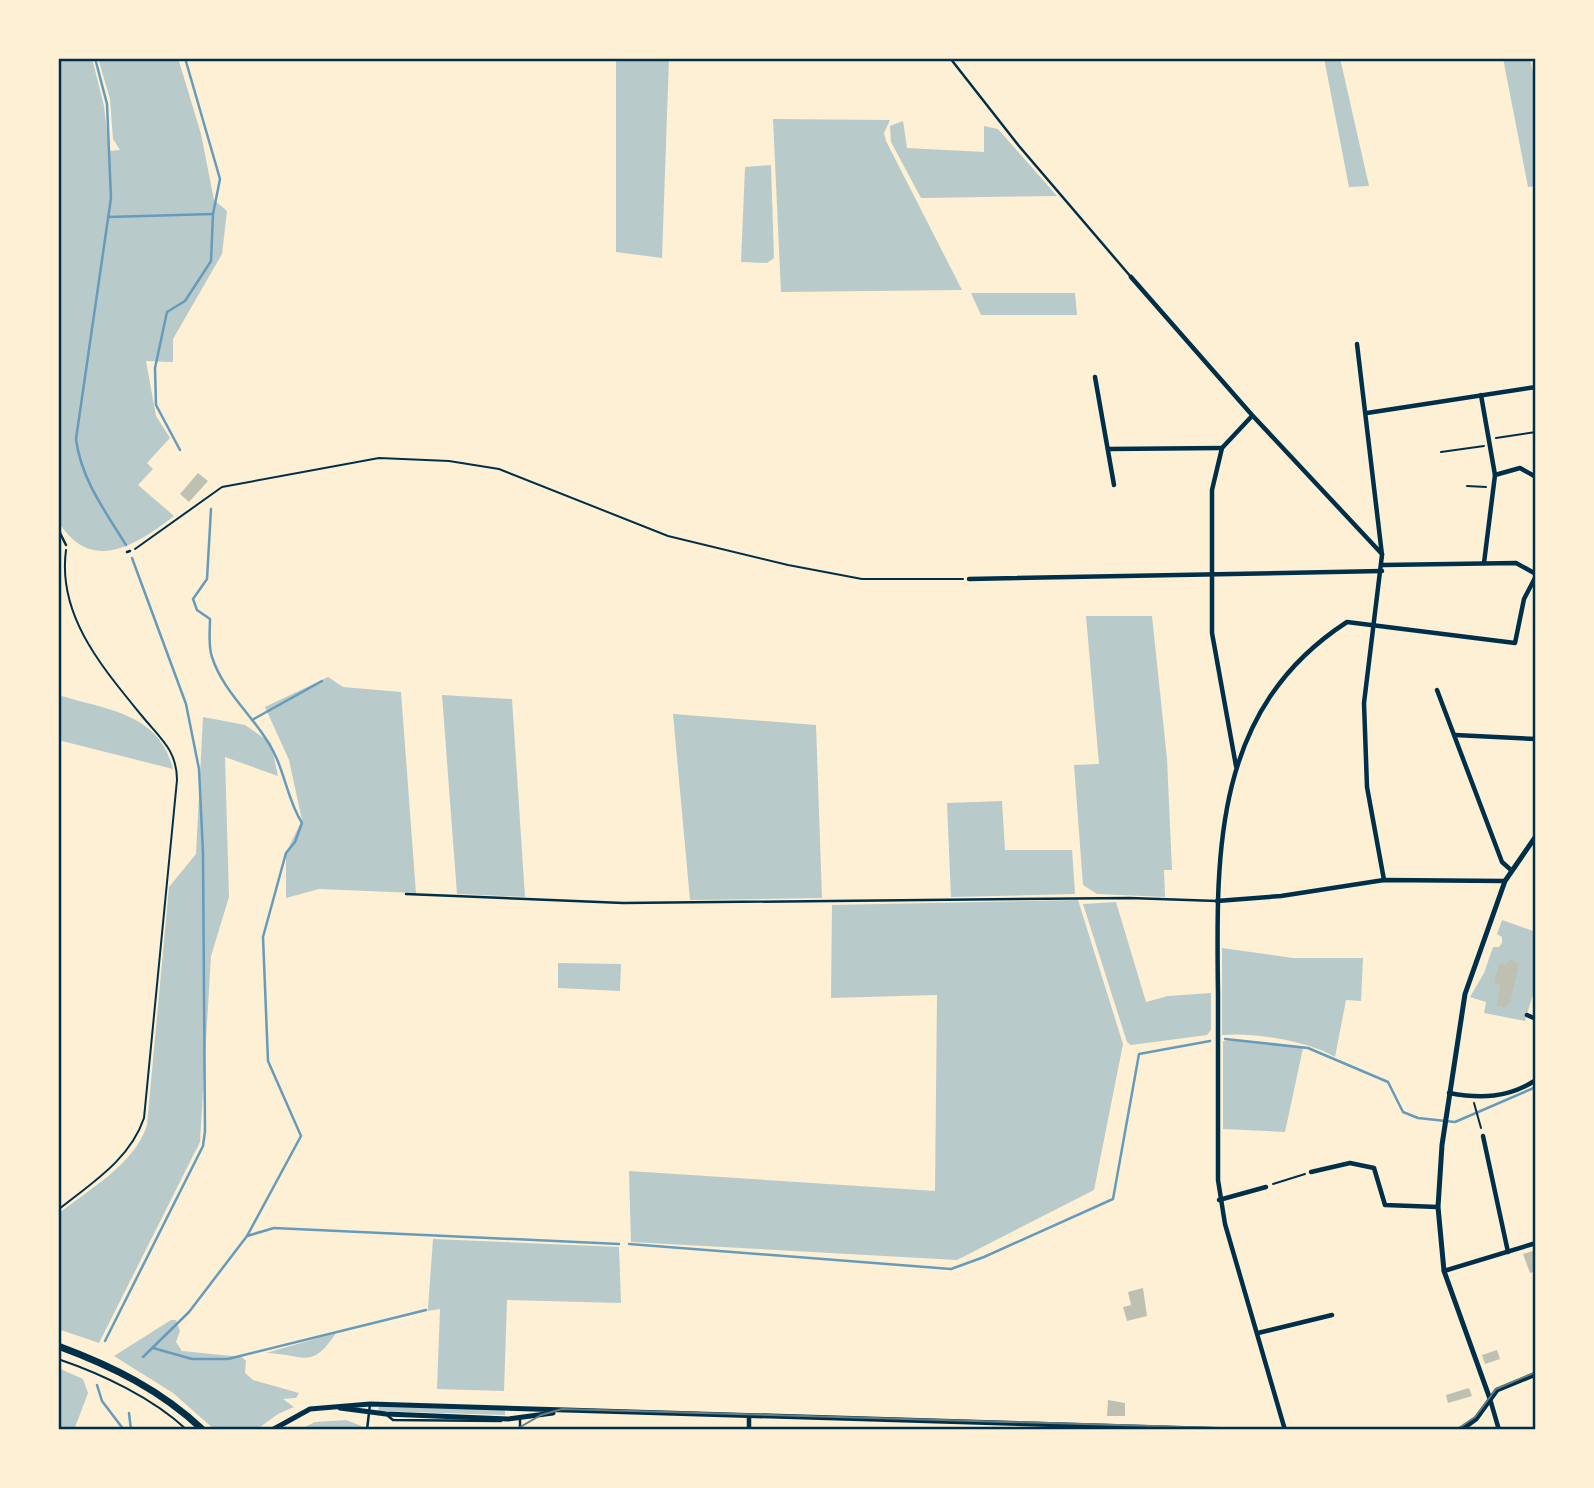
<svg xmlns="http://www.w3.org/2000/svg" width="1594" height="1488" font-family="'DejaVu Sans',sans-serif">
<rect width="100%" height="100%" fill="#fdf0d5"/>
<!-- green -->
<g fill="#b9caca">
<path d="M58,58H92L104,106L109,151L120,150L113,139L110,99L98,58H178L201,134L214,200L227,211L222,254L173,339V362L146,361L156,416L170,438L147,463L153,469L138,485L174,516C136,545 91,575 58,521Z"/>
<polygon points="616,58 669,58 662,258 616,252"/>
<polygon points="1324,58 1340,58 1369,186 1349,187"/>
<polygon points="1503,58 1530,58 1536,87 1536,186 1528,187"/>
<polygon points="773,119 890,120 884,133 886,141 962,290 781,292"/>
<polygon points="903,121 907,148 984,152 984,126 998,129 1057,196 921,198 891,142 890,126"/>
<polygon points="771,165 774,258 767,263 741,262 745,167"/>
<polygon points="971,293 1075,293 1077,315 981,315"/>
<polygon points="1086,616 1152,616 1167,759 1172,870 1164,870 1165,897 1097,894 1083,885 1074,765 1099,764"/>
<polygon points="328,677 343,687 401,692 416,893 319,889 286,898 286,853 302,820 289,760 265,707"/>
<path d="M58,695C106,710 159,712 173,769L58,740Z"/>
<polygon points="442,695 512,699 525,897 457,894"/>
<polygon points="673,714 816,725 822,898 690,900"/>
<path d="M203,717L245,725L271,743L278,776L225,757L229,897L211,956L200,1142L99,1343L58,1329V1214C88,1190 135,1164 147,1125L169,887L196,854Z"/>
<polygon points="1002,801 1005,850 1072,850 1075,894 951,897 947,803"/>
<polygon points="1078,900 1123,1044 1094,1190 957,1260 631,1242 629,1171 935,1191 937,995 831,998 832,905"/>
<polygon points="1116,902 1146,1002 1168,996 1211,993 1211,1030 1207,1035 1131,1045 1127,1042 1083,904"/>
<polygon points="1502,920 1536,932 1536,984 1525,1021 1484,1013 1486,1002 1470,997 1484,973 1493,947 1499,947 1502,943 1502,937 1497,934"/>
<path d="M1222,948L1293,958H1363L1361,1001L1346,1000L1335,1057C1310,1041 1252,1032 1222,1035Z"/>
<polygon points="558,963 621,964 620,991 558,988"/>
<polygon points="1240,1040 1303,1048 1285,1132 1223,1129 1223,1041"/>
<polygon points="433,1239 619,1247 621,1303 507,1300 504,1391 437,1389 440,1309 428,1311 428,1308"/>
<polygon points="171,1320 176,1320 180,1331 176,1342 182,1351 242,1357 246,1361 245,1373 253,1380 299,1393 296,1398 283,1399 294,1407 278,1414 256,1430 215,1430 173,1393 114,1356"/>
<path d="M336,1333C311,1371 304,1354 266,1353Z"/>
<polygon points="58,1368 83,1379 88,1393 74,1430 58,1430"/>
<polygon points="379,1406 505,1409 505,1415 378,1411"/>
<polygon points="346,1420 364,1427 364,1430 299,1430 315,1422"/>
</g>
<g fill="none" stroke-linecap="round" stroke-linejoin="round">
<!-- stream -->
<g stroke="#669bbc" stroke-width="2.5">
<path d="M95,58L107,104L111,198L76,439C81,479 105,511 126,545"/>
<polyline points="108,217 213,214"/>
<polyline points="180,450 156,405 155,368 167,312 185,301 211,261 213,214 220,179 185,58"/>
<polyline points="252,720 322,681"/>
<polyline points="1225,1039 1308,1048 1388,1082 1403,1112 1418,1118 1455,1122 1536,1087"/>
<polyline points="247,1236 274,1228 619,1244"/>
<polyline points="629,1244 951,1269 984,1257 1113,1199 1139,1054 1210,1041"/>
<polyline points="105,1341 203,1146 205,1131 203,853 199,769 186,704 132,558"/>
<polyline points="153,1348 192,1359 228,1359 426,1310"/>
<path d="M143,1357L189,1312L247,1236L301,1136L268,1061L263,937L286,853L295,842L302,823C289,803 286,779 276,757C260,721 224,695 212,657C208,646 210,630 210,619L197,610L193,599L207,579L211,509"/>
<polyline points="97,1385 102,1401 124,1430"/>
<polyline points="129,1413 131,1430"/>
</g>
</g>
<!-- building -->
<g fill="#bec0b2">
<polygon points="198,473 208,481 189,502 180,494"/>
<polygon points="1511,959 1519,965 1510,1002 1505,1008 1497,1006 1500,984 1494,983 1499,963 1506,965"/>
<polygon points="1536,1250 1536,1271 1530,1273 1523,1254"/>
<polygon points="1143,1288 1147,1316 1127,1321 1123,1307 1131,1305 1128,1292"/>
<polygon points="1497,1350 1500,1359 1485,1364 1482,1355"/>
<polygon points="1469,1388 1472,1396 1448,1403 1446,1395"/>
<polygon points="1108,1400 1125,1403 1125,1416 1107,1416"/>
</g>
<g fill="none" stroke-linecap="round" stroke-linejoin="round">
<!-- path -->
<g stroke="#003049" stroke-width="2">
<polyline points="1496,438 1536,432"/>
<polyline points="1441,452 1484,446"/>
<polyline points="1467,486 1486,487"/>
<polyline points="135,549 222,487 379,458 449,461 499,469 668,536 788,565 862,579 963,579"/>
<polyline points="1474,1103 1481,1128"/>
<polyline points="1273,1184 1305,1174"/>
<path d="M58,1210C90,1184 130,1160 144,1118L177,780C177,750 160,738 142,716C103,668 57,616 66,550"/>
<path d="M58,1359C102,1374 153,1398 187,1430"/>
<polyline points="904,1430 911,1430"/>
</g>
<!-- service -->
<g stroke="#003049" stroke-width="2.5">
<polyline points="950,58 1019,146 1131,277"/>
<polyline points="58,529 66,545"/>
<polyline points="127,552 130,551"/>
<polyline points="406,894 623,903 1130,898 1217,901"/>
<polyline points="388,1416 393,1420 501,1421"/>
<polyline points="367,1430 370,1404"/>
<polyline points="520,1430 520,1417"/>
</g>
<!-- minor -->
<g stroke="#003049" stroke-width="4.5">
<polyline points="1131,277 1252,415 1382,554"/>
<polyline points="1357,344 1382,555 1364,703 1367,787 1384,880"/>
<polyline points="1095,377 1114,485"/>
<polyline points="1481,395 1495,475 1484,563"/>
<polyline points="1367,413 1536,387"/>
<polyline points="1108,449 1222,448"/>
<polyline points="1495,475 1520,468 1536,477"/>
<polyline points="1383,565 1516,563 1536,574"/>
<polyline points="969,579 1382,571"/>
<polyline points="1437,690 1502,862 1511,870"/>
<polyline points="1455,735 1536,739"/>
<polyline points="1236,766 1212,633 1212,490 1222,448 1252,416"/>
<polyline points="1217,901 1281,896 1384,880 1505,881"/>
<polyline points="1527,1015 1536,1019"/>
<path d="M1449,1093C1481,1099 1508,1098 1536,1080"/>
<polyline points="1483,1136 1508,1252"/>
<polyline points="1311,1172 1350,1163 1374,1168 1385,1205 1438,1207"/>
<polyline points="1219,1200 1266,1187"/>
<polyline points="1444,1271 1536,1243"/>
<polyline points="1258,1333 1332,1315"/>
<polyline points="1490,1399 1499,1430"/>
<polyline points="749,1430 749,1417"/>
<path d="M1285,1430L1225,1224L1218,1180C1218,1118 1218,1056 1218,994C1216,851 1213,709 1347,622L1515,643L1524,599L1536,576"/>
</g>
<!-- tertiary -->
<g stroke="#003049" stroke-width="5">
<polyline points="1490,1399 1444,1271 1438,1207 1442,1145 1465,994 1505,881 1536,836"/>
<polyline points="340,1408 386,1414 508,1419 553,1413"/>
<polyline points="272,1430 310,1409 370,1404 1230,1430"/>
<polyline points="1461,1430 1476,1419 1497,1390 1536,1374"/>
</g>
<!-- primary -->
<path stroke="#003049" stroke-width="7" d="M58,1346C112,1366 161,1390 203,1430"/>
<!-- tram -->
<g stroke="#657d81" stroke-width="2">
<polyline points="515,1430 541,1415 562,1409 1291,1430"/>
<polyline points="1456,1430 1475,1417 1496,1389 1536,1372"/>
</g>
</g>
<!-- border -->
<rect width="1594" height="1488" fill="none" stroke="#fdf0d5" stroke-width="119"/>
<rect x="60" y="60" width="1474" height="1368" fill="none" stroke="#003049" stroke-width="2.5"/>
</svg>
